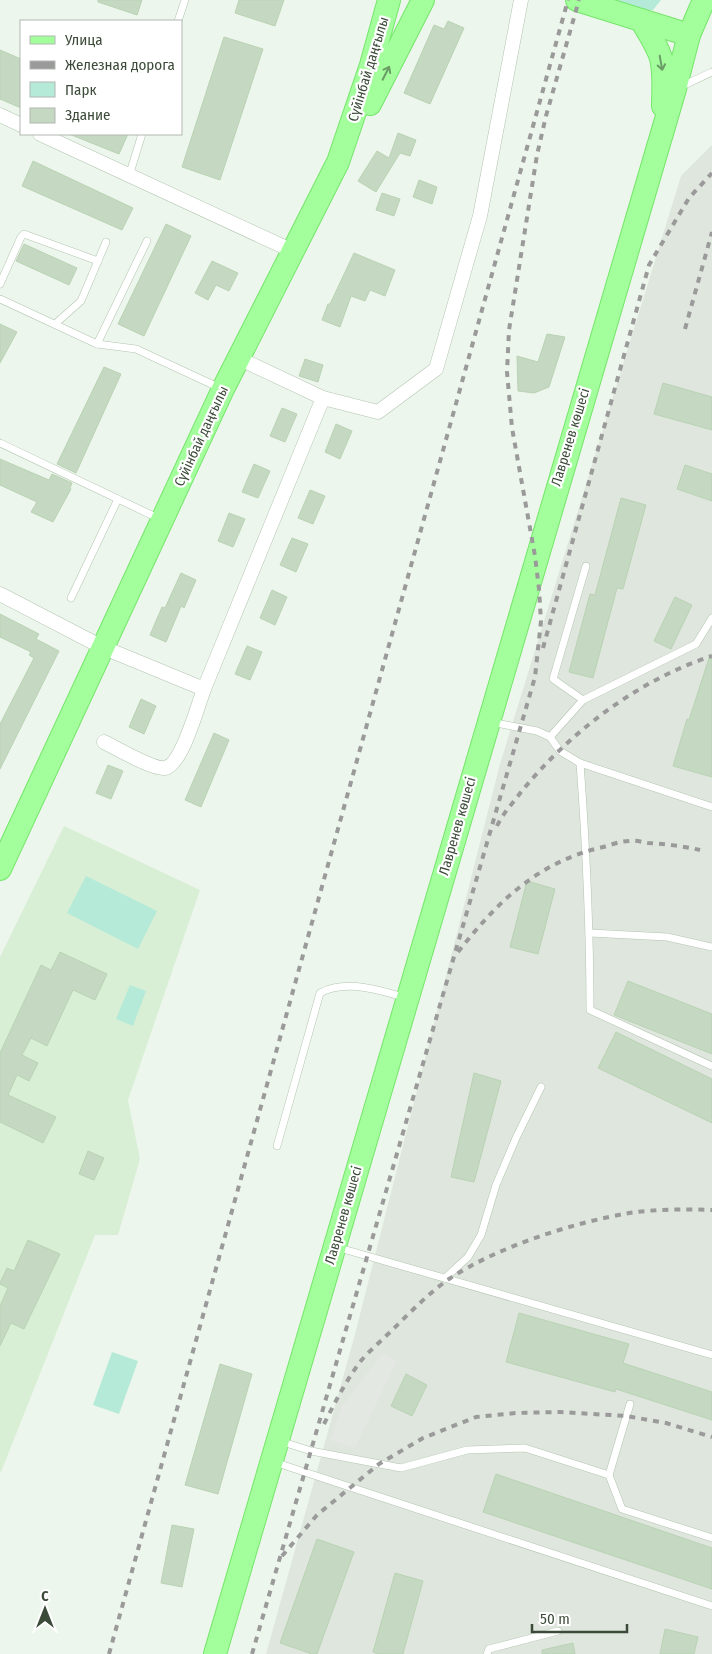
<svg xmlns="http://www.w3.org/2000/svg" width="712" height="1654" font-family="'Fira Sans Condensed',sans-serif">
<rect width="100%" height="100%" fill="#edf6ec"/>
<!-- industrial -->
<polygon fill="#dfe6dd" points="712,145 712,1654 266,1654 354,1338 500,764 681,176"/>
<!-- education -->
<polygon fill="#d8efd6" points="64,826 200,890 128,1100 140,1159 118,1235 95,1235 1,1472 0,1471 0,957"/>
<!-- green -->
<g fill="#b5ead8">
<polygon points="591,0 661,0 653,10 640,12"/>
<polygon points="86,876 157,911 138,949 67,913"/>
<polygon points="130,985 146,991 133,1026 116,1019"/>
<polygon points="112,1352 138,1361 119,1414 93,1405"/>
</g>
<!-- parking -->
<polygon fill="#e4e8e3" points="382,1354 397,1361 355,1448 330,1440 342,1406"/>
<!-- building -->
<g fill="#c5d8c1" stroke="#b9d3b4">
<polygon points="98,0 142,0 137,15 98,2"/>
<polygon points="239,0 284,0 275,26 235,13"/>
<polygon points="448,21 464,28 430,104 404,93 434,25 444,29"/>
<polygon points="224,37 263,49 220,180 182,167"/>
<polygon points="0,50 21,59 21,108 0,99"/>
<polygon points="398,133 416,140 410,156 400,153 376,192 358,181 377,151 389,158"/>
<polygon points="69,134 128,134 119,154"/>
<polygon points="33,161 133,208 122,230 22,186"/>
<polygon points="419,180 437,187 432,204 413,197"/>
<polygon points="382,193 400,199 394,216 376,210"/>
<polygon points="166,224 191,236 144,336 118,324"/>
<polygon points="24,244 77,268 69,285 16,261"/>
<polygon points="354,253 395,270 385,296 370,290 365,301 351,296 340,327 322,320 328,304 330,304"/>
<polygon points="212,261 238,273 229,291 216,285 208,300 195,293"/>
<polygon points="0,324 17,332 0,363"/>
<polygon points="547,334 565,337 549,387 534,393 518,391 517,356 538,362"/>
<polygon points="305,359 323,365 318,382 299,376"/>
<polygon points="104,367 121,374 76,473 57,464"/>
<polygon points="663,383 712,397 712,430 654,414"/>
<polygon points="282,408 297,414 285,442 270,436"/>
<polygon points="336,424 352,431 340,459 325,452"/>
<polygon points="0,459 49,480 52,474 72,483 70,488 71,489 53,522 31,512 37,502 0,485"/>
<polygon points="254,464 270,471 258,498 242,492"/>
<polygon points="685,465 712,474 712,501 677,489"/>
<polygon points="310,490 325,496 313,524 298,518"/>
<polygon points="621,498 646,505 623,589 617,588 593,678 569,672 590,594 595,595"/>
<polygon points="229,513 245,519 233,547 218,541"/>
<polygon points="292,538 308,544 296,572 280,565"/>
<polygon points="181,573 196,580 184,608 181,606 166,642 150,635 162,607 165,608"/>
<polygon points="272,590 287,597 275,625 260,618"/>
<polygon points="675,597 692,605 671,649 654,641"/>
<polygon points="0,614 39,634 36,639 59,651 0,769 0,724 34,658 29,655 31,652 0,637"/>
<polygon points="247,646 262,652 250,680 235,674"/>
<polygon points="710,655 712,655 712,777 673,766 687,719 689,720"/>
<polygon points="141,699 156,706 144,734 129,727"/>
<polygon points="214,733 229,740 201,807 185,800"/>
<polygon points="108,765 123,771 111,799 96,793"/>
<polygon points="527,881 555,889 538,954 510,947"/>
<polygon points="60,952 107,974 95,1000 73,990 47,1046 31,1038 22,1055 38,1063 29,1081 17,1075 8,1095 56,1117 43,1143 0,1122 0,1053 41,965 51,970"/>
<polygon points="628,981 712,1014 712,1054 614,1015"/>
<polygon points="616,1032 712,1079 712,1123 598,1068"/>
<polygon points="474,1073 501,1081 474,1182 451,1177"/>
<polygon points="88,1151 104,1158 94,1180 79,1174"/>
<polygon points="28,1240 60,1254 24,1329 11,1323 0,1346 0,1306 8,1288 0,1284 0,1283 7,1268 14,1271"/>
<polygon points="519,1313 629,1344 623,1363 712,1392 712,1420 616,1389 615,1392 506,1362"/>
<polygon points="220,1364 252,1374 218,1494 185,1485"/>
<polygon points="406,1374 427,1385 412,1416 391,1406"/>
<polygon points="496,1474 712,1548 712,1589 483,1512"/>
<polygon points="172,1525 194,1529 182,1587 161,1583"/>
<polygon points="317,1539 354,1552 317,1654 312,1654 280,1643"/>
<polygon points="395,1573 423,1581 403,1654 378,1654 373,1652"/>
<polygon points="665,1629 698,1637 694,1654 660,1654"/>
<polygon points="573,1643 575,1654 542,1654 542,1650"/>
</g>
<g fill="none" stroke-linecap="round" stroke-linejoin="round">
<defs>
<g id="lane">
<polyline points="178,21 185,0"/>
<polyline points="680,87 712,72"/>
<polyline points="129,176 142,134"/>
<polyline points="0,284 21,237 24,234 98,261"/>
<polyline points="0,299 97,344 136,349 220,388"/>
<polyline points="55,324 81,301 106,242"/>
<polyline points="97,344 147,241"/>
<polyline points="0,443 160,519"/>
<polyline points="71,598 118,499"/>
<polyline points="583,700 553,679 586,566"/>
<polyline points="491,722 537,731 550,737 560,751 580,763 712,807"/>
<polyline points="550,737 583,700 696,644 712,618"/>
<path d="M580,763C586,845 590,927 590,1010L712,1066"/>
<polyline points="590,933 667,937 712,947"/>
<path d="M277,1146L320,993C346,979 377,990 404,997"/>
<polyline points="336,1247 712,1355"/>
<polyline points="445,1278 468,1257 481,1235 496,1185 516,1138 541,1087"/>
<polyline points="630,1404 609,1475 622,1509 712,1538"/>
<polyline points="280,1441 311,1451 401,1468 467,1450 525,1448 609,1475"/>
<polyline points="274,1462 712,1606"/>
<polyline points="487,1654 489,1649 558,1631"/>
</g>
<g id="street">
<polyline points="0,115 21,125"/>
<polyline points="40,134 293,251"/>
<polyline points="323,398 378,412 436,369 480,216 521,0"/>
<polyline points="0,594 102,647 204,689 323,398 238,358"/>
<path d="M104,742C116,748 154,770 165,768C182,765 198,705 204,689"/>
</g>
<g id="primary">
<polyline points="577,0 689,35"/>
<path d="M641,20C648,32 657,45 661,58C665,74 663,90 663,106"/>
<polyline points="370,104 423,0"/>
<polyline points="0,869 223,389 338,162 371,65 389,0"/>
<path d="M215,1654C368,1132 517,609 675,89L689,35L704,0"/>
</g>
</defs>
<!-- lane casing -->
<use href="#lane" stroke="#b3c5b1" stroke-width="8"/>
<!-- street casing -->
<use href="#street" stroke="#b3c5b1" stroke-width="15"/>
<!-- primary casing -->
<use href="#primary" stroke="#74e66a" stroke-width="24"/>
<!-- lane -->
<use href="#lane" stroke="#fff" stroke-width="7"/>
<!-- street -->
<use href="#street" stroke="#fff" stroke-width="14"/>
<!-- primary -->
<use href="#primary" stroke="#a3ff9c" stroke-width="22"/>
<!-- rail -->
<g stroke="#9a9a9a" stroke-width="4" stroke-dasharray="6 6" stroke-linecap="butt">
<polyline points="685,329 712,232"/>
<polyline points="543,648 649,265 689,198 712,173"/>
<path d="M497,826C503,813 513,803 521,792C570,732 638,680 712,656"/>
<path d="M458,952C498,901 538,862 603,847C611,845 620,841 629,841C635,840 642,842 648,843C665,844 683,846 700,850"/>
<path d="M324,1424C335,1402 346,1381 360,1362C368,1352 378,1344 387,1335C407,1316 426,1295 449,1279C497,1247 572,1223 629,1213C656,1209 684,1209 712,1210"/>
<polyline points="282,1556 317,1515 379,1464 423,1438 476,1417 516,1413 560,1412 626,1416 666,1423 712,1437"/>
<polyline points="109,1654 568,0"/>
<polyline points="252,1654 535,677 541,621 539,589 535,556 512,428 507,372 509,330 537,155 546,116 579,0"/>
</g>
</g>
<!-- one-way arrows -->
<defs><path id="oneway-shaft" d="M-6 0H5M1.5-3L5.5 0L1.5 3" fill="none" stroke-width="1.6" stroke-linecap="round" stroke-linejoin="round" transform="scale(1.25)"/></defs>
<g stroke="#6a9c66">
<use href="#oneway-shaft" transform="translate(661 63) rotate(80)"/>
<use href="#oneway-shaft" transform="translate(386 73) rotate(-63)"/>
</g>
<g text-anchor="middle" stroke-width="4.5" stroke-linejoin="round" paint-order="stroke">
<!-- street labels -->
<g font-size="14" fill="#3c4b39" stroke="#fff">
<text transform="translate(368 69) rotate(-73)" y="5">Сүйінбай даңғылы</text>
<text transform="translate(201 436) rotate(-65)" y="5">Сүйінбай даңғылы</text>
<text transform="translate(570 437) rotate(-73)" y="5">Лавренев көшесі</text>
<text transform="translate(457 826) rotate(-74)" y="5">Лавренев көшесі</text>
<text transform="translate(343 1215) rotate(-74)" y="5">Лавренев көшесі</text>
</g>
</g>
<!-- legend -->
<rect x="20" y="20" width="162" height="115" fill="#ffffff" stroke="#b1b7b0"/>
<rect x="30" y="36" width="25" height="8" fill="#a3ff9c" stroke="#b1b7b0"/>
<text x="65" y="45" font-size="15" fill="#3c4b39">Улица</text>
<rect x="30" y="61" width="25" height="8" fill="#9a9a9a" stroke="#b1b7b0"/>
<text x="65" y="70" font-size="15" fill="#3c4b39">Железная дорога</text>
<rect x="30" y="82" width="25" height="15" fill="#b5ead8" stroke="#b1b7b0"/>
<text x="65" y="95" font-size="15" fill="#3c4b39">Парк</text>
<rect x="30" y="108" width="25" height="15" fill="#c5d8c1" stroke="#b1b7b0"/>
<text x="65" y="120" font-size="15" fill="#3c4b39">Здание</text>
<!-- north arrow -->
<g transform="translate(45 1609)" stroke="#ffffff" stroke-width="4" paint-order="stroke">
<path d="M0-4L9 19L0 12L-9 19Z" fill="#3c4b39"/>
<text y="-8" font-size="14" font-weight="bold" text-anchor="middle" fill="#3c4b39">С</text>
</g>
<!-- scale -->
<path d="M532 1624v8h95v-8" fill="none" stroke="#3c4b39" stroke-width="2.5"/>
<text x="540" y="1624" font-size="15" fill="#3c4b39" stroke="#ffffff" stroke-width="4" paint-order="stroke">50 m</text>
</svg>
